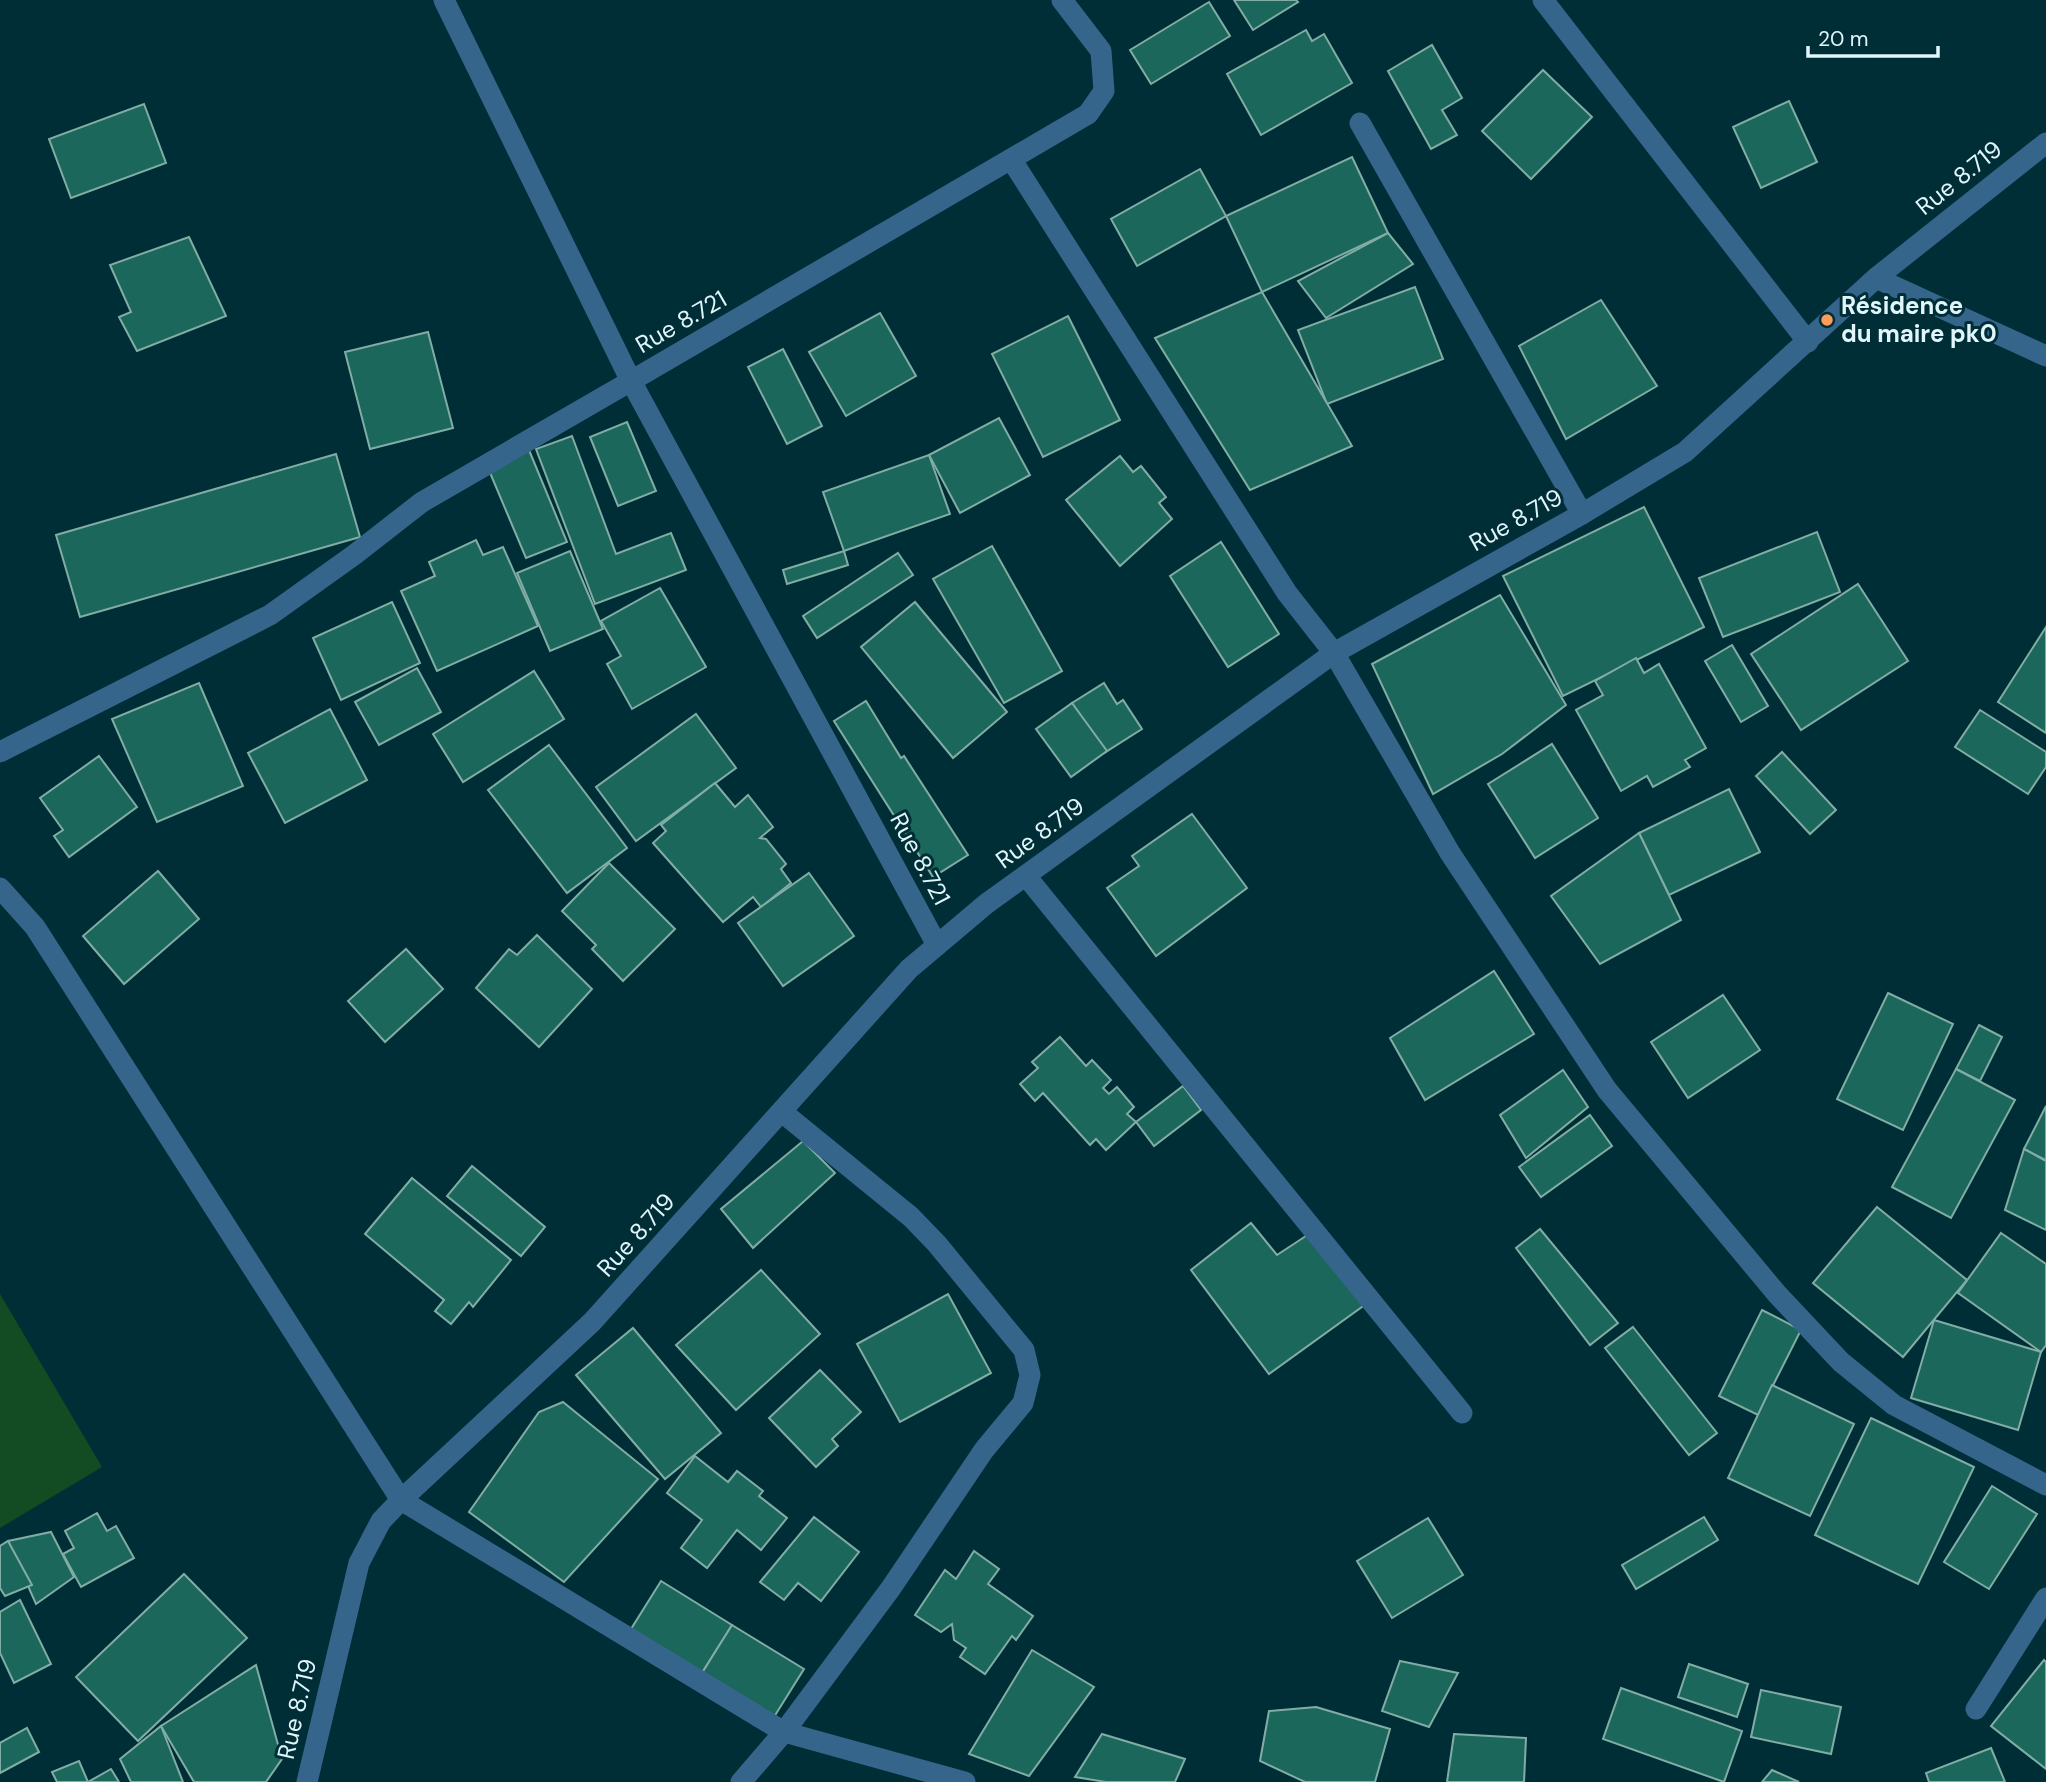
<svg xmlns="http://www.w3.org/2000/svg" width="2046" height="1782" font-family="'DM Sans',sans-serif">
<rect width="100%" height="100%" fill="#002e36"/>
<!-- green -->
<polygon fill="#134b23" points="0,1294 102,1467 0,1528"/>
<!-- building -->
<g fill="#1c675c" stroke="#82ada5" stroke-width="2">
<polygon points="1234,0 1296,0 1298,2 1253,30"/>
<polygon points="1209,2 1230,36 1151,84 1130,50"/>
<polygon points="1306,30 1312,41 1324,34 1352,83 1261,135 1227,74"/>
<polygon points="1432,45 1462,98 1442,110 1457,135 1431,149 1388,71"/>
<polygon points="1543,70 1592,117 1531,179 1482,131"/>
<polygon points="1789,101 1817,162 1761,188 1733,127"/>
<polygon points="144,104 166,163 71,198 49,139"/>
<polygon points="1352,157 1388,233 1262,292 1226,216"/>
<polygon points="1200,169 1226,216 1137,266 1111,219"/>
<polygon points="1388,233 1413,264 1326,318 1298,281"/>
<polygon points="189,237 226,316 137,351 119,317 131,312 110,265"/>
<polygon points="1415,287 1443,359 1327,404 1298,330"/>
<polygon points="1262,292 1352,446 1250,490 1155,338"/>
<polygon points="1601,300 1657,386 1566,439 1519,346"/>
<polygon points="880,313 916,376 846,416 809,352"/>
<polygon points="1068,316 1120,420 1043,457 992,354"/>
<polygon points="428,332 453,428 370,449 345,352"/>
<polygon points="783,349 822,426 787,444 748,367"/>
<polygon points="999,418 1030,475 960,513 929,455"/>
<polygon points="627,422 656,491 618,506 590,437"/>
<polygon points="572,436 616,554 671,533 686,570 595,604 536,449"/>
<polygon points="529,450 567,542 526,558 488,468"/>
<polygon points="336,454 360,537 80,617 56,535"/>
<polygon points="929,455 950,514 844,551 823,492"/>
<polygon points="1120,456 1133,472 1141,466 1166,497 1159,503 1172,519 1120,566 1066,500"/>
<polygon points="1644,507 1704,627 1563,696 1503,576"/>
<polygon points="1817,532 1840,592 1723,637 1699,578"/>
<polygon points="476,540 483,555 503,547 538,626 437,671 401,591 435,576 429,562"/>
<polygon points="1221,542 1279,634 1228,667 1170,576"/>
<polygon points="992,546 1062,671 1004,703 933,579"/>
<polygon points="570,551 603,629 550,651 517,573"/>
<polygon points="844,551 848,565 787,584 783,570"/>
<polygon points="898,553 913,575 817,638 803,616"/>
<polygon points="1858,584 1908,661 1801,730 1751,654"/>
<polygon points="660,588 706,667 632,709 607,664 621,656 601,621"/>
<polygon points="1500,595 1566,705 1502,754 1433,794 1372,664"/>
<polygon points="392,602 420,663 341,700 313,638"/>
<polygon points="915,602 1007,712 953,758 861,647"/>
<polygon points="2046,627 2046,733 1998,702"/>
<polygon points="1732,645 1768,706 1741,722 1705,661"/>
<polygon points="1636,658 1644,673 1659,664 1706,748 1685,760 1690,767 1653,787 1647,776 1621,791 1576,710 1603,695 1595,681"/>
<polygon points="417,668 441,712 379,745 355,702"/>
<polygon points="534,671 564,719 463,782 433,734"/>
<polygon points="199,683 243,786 157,822 112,719"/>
<polygon points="1104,683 1117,704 1123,700 1142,729 1104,753 1072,703"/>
<polygon points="866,701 901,758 904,756 968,855 933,877 834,721"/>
<polygon points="1072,703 1107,751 1071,777 1036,729"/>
<polygon points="330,709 367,780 285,823 248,753"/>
<polygon points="1980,710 2046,752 2046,767 2028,794 1955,747"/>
<polygon points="696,714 736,768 636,841 596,787"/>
<polygon points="1552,744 1598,818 1535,858 1488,784"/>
<polygon points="549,745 627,848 567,893 488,790"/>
<polygon points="1782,752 1836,810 1810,834 1756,776"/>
<polygon points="99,756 137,807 69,857 54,836 63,830 40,798"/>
<polygon points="715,783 735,807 748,795 773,827 760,838 766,839 786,864 781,869 791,883 761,907 753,897 723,922 653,843 666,831 661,825"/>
<polygon points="1729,789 1760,852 1669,895 1639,833"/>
<polygon points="1192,814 1247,888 1156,956 1107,888 1139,866 1132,856"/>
<polygon points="1639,833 1681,920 1600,964 1551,896"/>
<polygon points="609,863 675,929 623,981 592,949 596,945 562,911"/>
<polygon points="158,871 199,919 124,984 83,936"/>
<polygon points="809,873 854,936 783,986 738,923"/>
<polygon points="537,935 592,989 539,1047 476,988 509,949 517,955"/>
<polygon points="406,949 443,989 385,1042 348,1001"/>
<polygon points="1494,971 1534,1034 1425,1100 1390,1038"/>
<polygon points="1888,993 1953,1024 1903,1130 1837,1099"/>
<polygon points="1723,995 1760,1050 1688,1098 1651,1042"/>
<polygon points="1979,1025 2002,1037 1980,1081 1956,1069"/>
<polygon points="1060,1037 1086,1066 1092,1060 1111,1080 1103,1088 1109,1094 1117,1087 1134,1107 1127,1114 1136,1122 1106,1150 1096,1139 1090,1145 1043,1093 1035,1101 1020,1084 1038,1068 1032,1062"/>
<polygon points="1956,1069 2015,1100 1951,1218 1892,1187"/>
<polygon points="1563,1070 1588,1107 1526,1158 1500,1115"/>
<polygon points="1183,1086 1201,1110 1154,1146 1136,1122"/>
<polygon points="2046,1106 2046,1160 2024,1149"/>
<polygon points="1590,1115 1612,1146 1541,1197 1519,1167"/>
<polygon points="803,1141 835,1173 753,1248 721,1209"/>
<polygon points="2024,1149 2046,1161 2046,1230 2005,1210"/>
<polygon points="472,1166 545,1227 521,1256 447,1196"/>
<polygon points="412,1178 511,1260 473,1307 469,1302 451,1324 435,1311 444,1300 365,1234"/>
<polygon points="1877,1207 1967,1280 1903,1357 1813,1283"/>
<polygon points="1251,1223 1277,1255 1315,1230 1366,1304 1269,1374 1191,1270"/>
<polygon points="1540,1229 1618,1323 1590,1345 1516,1248"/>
<polygon points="2001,1233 2046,1264 2046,1345 2041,1352 1958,1293"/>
<polygon points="761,1270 820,1334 736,1410 676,1345"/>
<polygon points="948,1294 991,1373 900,1422 857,1344"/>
<polygon points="1762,1310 1801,1330 1758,1415 1719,1396"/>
<polygon points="1934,1320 2041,1352 2018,1430 1911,1398"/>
<polygon points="1633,1327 1717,1433 1689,1455 1605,1348"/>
<polygon points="633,1328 721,1433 665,1479 576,1375"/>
<polygon points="820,1370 861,1412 832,1439 838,1446 816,1467 769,1418"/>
<polygon points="1772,1385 1854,1424 1810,1516 1728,1478"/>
<polygon points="563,1402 658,1479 564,1582 469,1512 539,1412"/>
<polygon points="1871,1418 1974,1467 1918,1584 1815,1535"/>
<polygon points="695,1456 728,1482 737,1471 763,1491 759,1496 787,1518 761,1550 737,1530 707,1568 681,1548 702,1520 667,1493"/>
<polygon points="1992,1486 2037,1514 1989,1589 1944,1562"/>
<polygon points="97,1513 107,1531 116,1526 134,1558 81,1587 63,1554 74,1548 65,1531"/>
<polygon points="814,1517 859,1552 821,1601 798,1583 784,1600 760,1582"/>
<polygon points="1704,1517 1718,1540 1636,1589 1622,1565"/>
<polygon points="1428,1518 1463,1575 1392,1618 1357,1561"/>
<polygon points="51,1532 74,1577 36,1604 8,1541"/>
<polygon points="8,1541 32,1585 5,1596 0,1588 0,1546"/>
<polygon points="974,1551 999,1569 988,1584 1033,1616 1016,1640 1012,1636 985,1674 960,1657 966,1648 954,1640 952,1624 941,1632 915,1615 945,1570 956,1579"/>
<polygon points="184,1574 247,1638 138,1741 76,1677"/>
<polygon points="661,1581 732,1625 702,1673 631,1629"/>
<polygon points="20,1600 51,1664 14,1683 0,1653 0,1612"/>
<polygon points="732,1625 804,1669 774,1717 702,1673"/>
<polygon points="1032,1650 1094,1687 1029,1776 969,1754"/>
<polygon points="2044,1660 2046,1662 2046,1769 1991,1726"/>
<polygon points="1400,1661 1458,1673 1429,1727 1382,1711"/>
<polygon points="1689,1664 1748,1684 1737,1717 1678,1697"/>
<polygon points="256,1665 282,1759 266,1782 194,1782 161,1726"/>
<polygon points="1621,1688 1742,1731 1724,1782 1603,1739"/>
<polygon points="1761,1690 1841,1707 1831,1754 1751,1737"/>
<polygon points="1316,1707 1390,1729 1375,1782 1305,1782 1260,1761 1269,1711"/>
<polygon points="161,1726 183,1782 131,1782 120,1759"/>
<polygon points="27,1728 39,1752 0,1773 0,1743"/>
<polygon points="1102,1734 1185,1759 1175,1782 1106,1782 1075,1777"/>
<polygon points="1454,1734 1526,1738 1524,1782 1447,1782"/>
<polygon points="1991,1748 2005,1782 1929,1782 1926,1773"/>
<polygon points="79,1761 88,1782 57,1782 52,1772"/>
<polygon points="111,1769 119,1782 88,1782"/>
<polygon points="1772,1770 1799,1782 1762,1782"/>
</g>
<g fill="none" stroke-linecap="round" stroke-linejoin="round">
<!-- minor -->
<g stroke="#36658c" stroke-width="21">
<polyline points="1543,0 1808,342"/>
<polyline points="1360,123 1582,514"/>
<polyline points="1011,159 1287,593 1334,653 1450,853 1607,1090 1777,1294 1841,1362 1894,1405 2046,1485"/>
<polyline points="1876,278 2046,356"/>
<polyline points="0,752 270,615 354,555 422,502 631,381 444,0"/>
<polyline points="1026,876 1462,1413"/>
<polyline points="0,888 35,927 401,1500 784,1732 965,1782"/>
<polyline points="937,945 631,381 1088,114 1104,91 1101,51 1062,0"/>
<polyline points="1976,1709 2046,1598"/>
<polyline points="307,1782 359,1563 381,1521 401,1500 592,1322 909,969 986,904 1334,653 1582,514 1685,452 1876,278 2046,143"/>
<polyline points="741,1782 784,1732 891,1588 984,1450 1023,1403 1030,1375 1024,1350 937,1244 911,1217 782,1112"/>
</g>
</g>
<!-- markers -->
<circle fill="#ff9b5b" stroke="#002e36" stroke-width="2.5" cx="1827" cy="320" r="7"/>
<g text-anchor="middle" stroke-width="6" stroke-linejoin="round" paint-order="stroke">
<!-- street labels -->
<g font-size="24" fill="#e0f6fb" stroke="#002e36">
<text transform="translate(1959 178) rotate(-39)" y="8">Rue 8.719</text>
<text transform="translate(681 322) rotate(-30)" y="8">Rue 8.721</text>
<text transform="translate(1516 520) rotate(-29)" y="8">Rue 8.719</text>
<text transform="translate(1040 833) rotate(-36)" y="8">Rue 8.719</text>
<text transform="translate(920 859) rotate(62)" y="8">Rue 8.721</text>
<text transform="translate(636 1235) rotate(-48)" y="8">Rue 8.719</text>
<text transform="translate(297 1709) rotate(-77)" y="8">Rue 8.719</text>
</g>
<!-- poi labels -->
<g font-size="24" font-weight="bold" fill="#e0f6fb" stroke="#002e36" text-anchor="start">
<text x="1841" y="314">Résidence<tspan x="1841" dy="28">du maire pk0</tspan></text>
</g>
</g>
<!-- scale -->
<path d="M1808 46v10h130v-10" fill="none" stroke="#e0f6fb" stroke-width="3.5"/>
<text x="1818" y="46" font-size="21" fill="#e0f6fb" stroke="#002e36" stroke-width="5" paint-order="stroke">20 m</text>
</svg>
